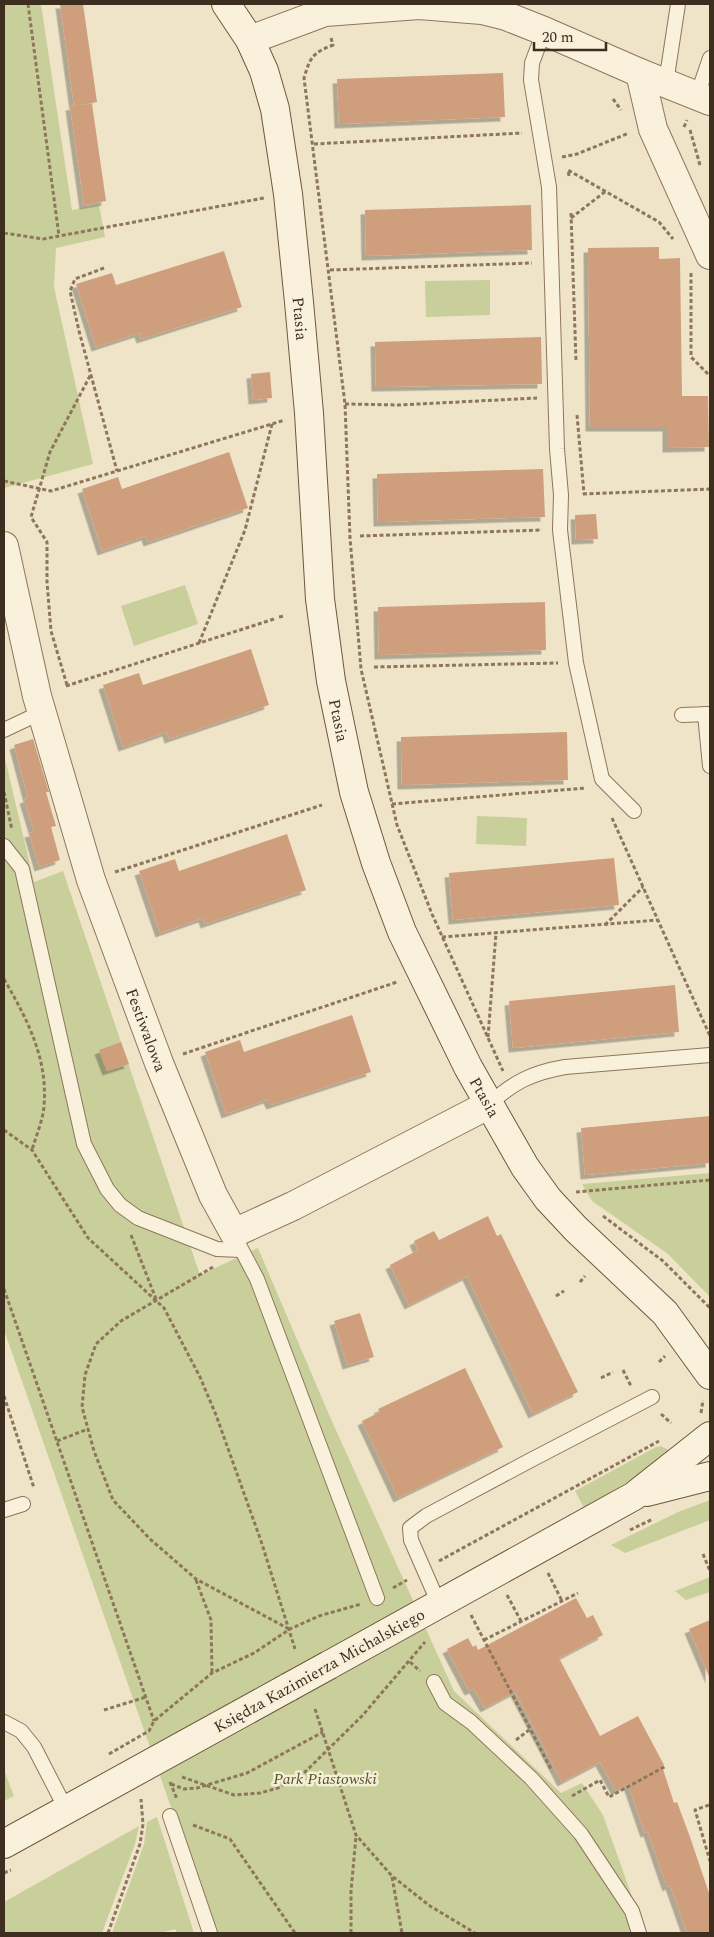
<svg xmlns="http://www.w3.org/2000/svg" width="714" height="1937" font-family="Spectral,serif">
<defs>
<filter id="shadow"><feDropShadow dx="-4.5" dy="4.5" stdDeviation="0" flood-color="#0004"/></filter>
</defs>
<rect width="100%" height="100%" fill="#f0e4c8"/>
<!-- green -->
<g fill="#c9cf9b">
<polygon points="4,4 41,4 72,210 99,205 105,237 56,248 54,287 93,464 4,488"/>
<polygon points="490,280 490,315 426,317 425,281"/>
<polygon points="185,585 198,624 134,646 121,606"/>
<polygon points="4,754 34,882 63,871 200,1275 258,1248 330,1417 454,1691 561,1793 582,1783 603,1815 645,1933 215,1933 4,1330"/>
<polygon points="477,816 527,818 526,846 476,844"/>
<polygon points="710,1173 710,1297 668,1254 592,1201 582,1184"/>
<polygon points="661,1446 669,1450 672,1454 585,1508 583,1506 575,1491 656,1447"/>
<polygon points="710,1500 710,1520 625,1553 611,1545 678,1512"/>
<polygon points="710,1577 710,1592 686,1600 675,1591"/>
<polygon points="4,1770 14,1796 4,1801"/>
<polygon points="157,1817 194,1933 177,1933 175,1929 160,1933 112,1933 144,1844 147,1822"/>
<polygon points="139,1826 135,1844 102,1933 4,1933 4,1902"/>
</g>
<!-- building -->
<g fill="#cf9f7d" filter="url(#shadow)">
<polygon points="60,4 83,4 97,102 74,106"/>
<polygon points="503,73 505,117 339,124 337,79"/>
<polygon points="92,104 106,201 84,205 70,106"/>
<polygon points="531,205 532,250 366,256 365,210"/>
<polygon points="659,247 659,259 680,258 682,396 708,396 709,447 667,448 667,427 590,427 588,248"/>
<polygon points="224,251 242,307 141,339 139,333 96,347 76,284 112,273 116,285"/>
<polygon points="541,337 542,384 376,387 375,342"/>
<polygon points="270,372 272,398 253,400 251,374"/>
<polygon points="229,452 248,508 148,542 146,536 102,551 82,489 118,477 122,489"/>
<polygon points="543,469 545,517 378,522 377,474"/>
<polygon points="596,514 598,539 576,540 575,515"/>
<polygon points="545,602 546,650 379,655 378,607"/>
<polygon points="251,649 269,705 169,739 167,732 123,747 103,685 139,673 143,685"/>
<polygon points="567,732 568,780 402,785 401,737"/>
<polygon points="33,739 49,792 46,792 56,826 51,827 60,860 39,867 29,833 34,832 24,799 28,798 14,745"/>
<polygon points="287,834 306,890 205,924 203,918 160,933 139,871 175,859 179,871"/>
<polygon points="614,858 619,905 453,920 449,873"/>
<polygon points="675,985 679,1032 513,1048 509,1001"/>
<polygon points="352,1015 371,1072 271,1105 268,1099 226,1114 205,1052 240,1040 244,1052"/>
<polygon points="121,1042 129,1064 107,1071 99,1050"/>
<polygon points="710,1116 710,1163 585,1175 581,1128"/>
<polygon points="488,1216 497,1236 501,1234 578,1392 533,1414 467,1276 409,1305 390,1265 418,1250 414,1241 434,1231 439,1240"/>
<polygon points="360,1313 374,1357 347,1365 334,1321"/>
<polygon points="465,1368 503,1447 398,1498 362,1421 380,1412 378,1409"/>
<polygon points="576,1598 587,1618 593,1615 603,1635 559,1658 600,1736 638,1716 664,1765 662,1766 674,1803 677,1802 690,1837 710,1896 710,1933 687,1933 670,1885 667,1887 648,1832 645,1833 628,1784 616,1791 600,1762 562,1782 515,1692 485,1708 474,1689 469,1691 447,1649 468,1638 473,1647 476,1645 478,1650"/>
<polygon points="710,1620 710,1679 689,1629"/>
</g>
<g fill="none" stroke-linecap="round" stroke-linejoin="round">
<defs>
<g id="lane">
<polyline points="544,31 532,63 531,80 549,187 557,449 561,495 560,530 576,663 602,779 634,811"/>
<polyline points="666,83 678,4"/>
<polyline points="697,96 710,58"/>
<polyline points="705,714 710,766"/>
<polyline points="682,715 710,714"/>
<polyline points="4,730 42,712"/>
<polyline points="4,846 22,869 84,1144 107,1189 120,1205 138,1218 217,1249 241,1250"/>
<path d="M488,1105C514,1082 531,1073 565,1067L710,1055"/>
<polyline points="238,1243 257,1279 377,1598"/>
<polyline points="4,1510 23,1504"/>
<polyline points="439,1604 411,1540 410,1528 426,1516 529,1461 652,1397"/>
<polyline points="434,1682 445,1703 471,1722 531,1778 581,1834 632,1911 639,1933"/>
<polyline points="4,1722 21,1731 34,1747 66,1809"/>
<polyline points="170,1816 210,1933"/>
</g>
<g id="street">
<polyline points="250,40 325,12 419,5 482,10 506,16 544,31 640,73 710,101"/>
<polyline points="640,73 653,129 710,255"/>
<path id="s1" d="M4,546L37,696L91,880L159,1063L213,1195L234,1233L293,1206L488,1105"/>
</g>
<g id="secondary">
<path id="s2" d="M226,4L250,40L264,71L275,109L288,194L299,302L309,413L320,599L331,681L354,792L376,863L402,932L468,1067L525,1167L548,1199L576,1229L665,1313L710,1375"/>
<polyline points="647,1492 710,1476"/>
<polyline points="329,1665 634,1496 710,1436"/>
<polyline points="4,1844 289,1687"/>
</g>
</defs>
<!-- lane casing -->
<use href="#lane" stroke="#8d765c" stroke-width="16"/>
<!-- street casing -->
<use href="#street" stroke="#8d765c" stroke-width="30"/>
<!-- secondary casing -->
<use href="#secondary" stroke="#6f573f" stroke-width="30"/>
<!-- path -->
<g stroke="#8d765c" stroke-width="3" stroke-dasharray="4 2.5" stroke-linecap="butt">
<polyline points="28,4 59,236"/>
<path d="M331,38L333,45C312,53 310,58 304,78L345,404L350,538L361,669L397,825L432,914L503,1071"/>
<polyline points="613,99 621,110"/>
<polyline points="684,127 687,120"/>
<polyline points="690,130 700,165"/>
<polyline points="314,144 522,133"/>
<polyline points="562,157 577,154 629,133"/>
<polyline points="569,176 568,170 659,222 673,239"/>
<polyline points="571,213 576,361"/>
<polyline points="571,218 606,191"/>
<polyline points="4,233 43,239 264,198"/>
<polyline points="104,268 75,279 70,291 79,331 117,471"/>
<polyline points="330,270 532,263"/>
<polyline points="691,273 691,357 710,376"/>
<polyline points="345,404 399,405 537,398"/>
<polyline points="577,415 584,494"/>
<polyline points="4,481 51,491 285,420"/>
<polyline points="583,494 710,489"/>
<polyline points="360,536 542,530"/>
<polyline points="279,617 284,616"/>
<polyline points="199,643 245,530 272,424"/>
<polyline points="374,667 558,663"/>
<polyline points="67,685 51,631 47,582 47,542 31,517 50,452 91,374"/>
<polyline points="66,686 274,619"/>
<polyline points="4,792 12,830"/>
<polyline points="392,804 586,788"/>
<polyline points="612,818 710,1036"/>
<polyline points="115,872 322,805"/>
<polyline points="605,925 643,887"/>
<polyline points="442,937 658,920"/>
<path d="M4,979C27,1019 48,1058 44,1106C43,1120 36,1136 32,1150"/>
<polyline points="488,1037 496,933"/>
<polyline points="183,1054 397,982"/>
<polyline points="4,1130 32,1150 88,1238 164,1308 200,1377 216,1415 261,1541 295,1649"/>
<polyline points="576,1192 710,1180"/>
<polyline points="603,1216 663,1261 710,1308"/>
<polyline points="131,1235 156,1299"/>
<polyline points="213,1267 121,1321 96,1344 85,1375 82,1407 94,1451 113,1500 150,1539 196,1579 289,1629"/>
<polyline points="580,1282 585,1276"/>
<polyline points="4,1289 154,1721"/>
<polyline points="556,1296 564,1291"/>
<polyline points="659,1362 665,1356"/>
<polyline points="623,1370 631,1386"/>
<polyline points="601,1378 613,1372"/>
<polyline points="4,1396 34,1488"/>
<polyline points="701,1413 703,1400"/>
<polyline points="661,1414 671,1423"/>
<polyline points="57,1441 88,1429"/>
<polyline points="630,1530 653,1519"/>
<polyline points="703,1554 710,1571"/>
<polyline points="439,1561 659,1441"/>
<polyline points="548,1573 562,1601"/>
<polyline points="196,1580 211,1620 212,1673"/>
<polyline points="393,1588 407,1580"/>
<polyline points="507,1595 521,1621"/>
<polyline points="471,1615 552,1771"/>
<polyline points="484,1640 578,1593"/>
<polyline points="410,1662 420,1671"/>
<polyline points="315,1709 356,1835 392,1876 430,1906 475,1933"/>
<polyline points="104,1710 146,1697"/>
<polyline points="516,1740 529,1730"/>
<polyline points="109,1754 149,1731 154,1721 212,1673 254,1653 290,1629 319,1616 361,1604"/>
<polyline points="182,1777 234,1795 260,1793 278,1788 304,1773 362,1716 425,1642"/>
<polyline points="170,1782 177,1799"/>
<polyline points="171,1784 184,1789 197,1788 247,1773 323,1732"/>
<polyline points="572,1796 600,1780 609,1797 666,1766"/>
<polyline points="709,1805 695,1810 710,1861"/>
<polyline points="193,1825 230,1839 295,1933"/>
<polyline points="4,1873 11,1870"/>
<polyline points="392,1877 402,1933"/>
<polyline points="108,1933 140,1844 143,1824 141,1799"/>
<polyline points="351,1933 351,1891 356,1836"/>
</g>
<!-- lane -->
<use href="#lane" stroke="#faf1dc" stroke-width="14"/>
<!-- street -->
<use href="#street" stroke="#faf1dc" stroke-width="28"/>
<!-- secondary -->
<use href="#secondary" stroke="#faf1dc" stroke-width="28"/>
<defs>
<polyline id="secondary-bridge" points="289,1687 329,1665"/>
</defs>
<!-- secondary-bridge casing -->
<use href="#secondary-bridge" stroke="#6f573f" stroke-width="30" stroke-linecap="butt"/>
<!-- secondary-bridge -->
<use href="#secondary-bridge" stroke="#faf1dc" stroke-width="28"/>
</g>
<g text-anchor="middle" stroke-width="5" stroke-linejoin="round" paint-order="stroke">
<!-- street labels -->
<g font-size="16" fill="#3d2e20" stroke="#f7eed8">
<text dy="6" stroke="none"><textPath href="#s2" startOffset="328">Ptasia</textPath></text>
<text dy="6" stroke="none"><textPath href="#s2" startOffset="732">Ptasia</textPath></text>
<text dy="6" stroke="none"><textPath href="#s1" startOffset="505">Festiwalowa</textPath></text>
<text dy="6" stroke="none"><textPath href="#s2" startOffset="1138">Ptasia</textPath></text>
<text transform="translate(319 1670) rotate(-29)" y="6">Księdza Kazimierza Michalskiego</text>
</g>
<!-- park labels -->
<g font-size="16" font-style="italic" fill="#4d5a26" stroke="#f7eed8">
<text x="325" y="1784">Park Piastowski</text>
</g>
</g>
<!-- border -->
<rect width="714" height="1937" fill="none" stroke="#3d2e20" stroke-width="10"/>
<!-- scale -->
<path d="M534 42v8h72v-8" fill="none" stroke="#3d2e20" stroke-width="2.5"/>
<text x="542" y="42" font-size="15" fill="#3d2e20" stroke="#f7eed8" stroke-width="4" paint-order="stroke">20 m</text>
</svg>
